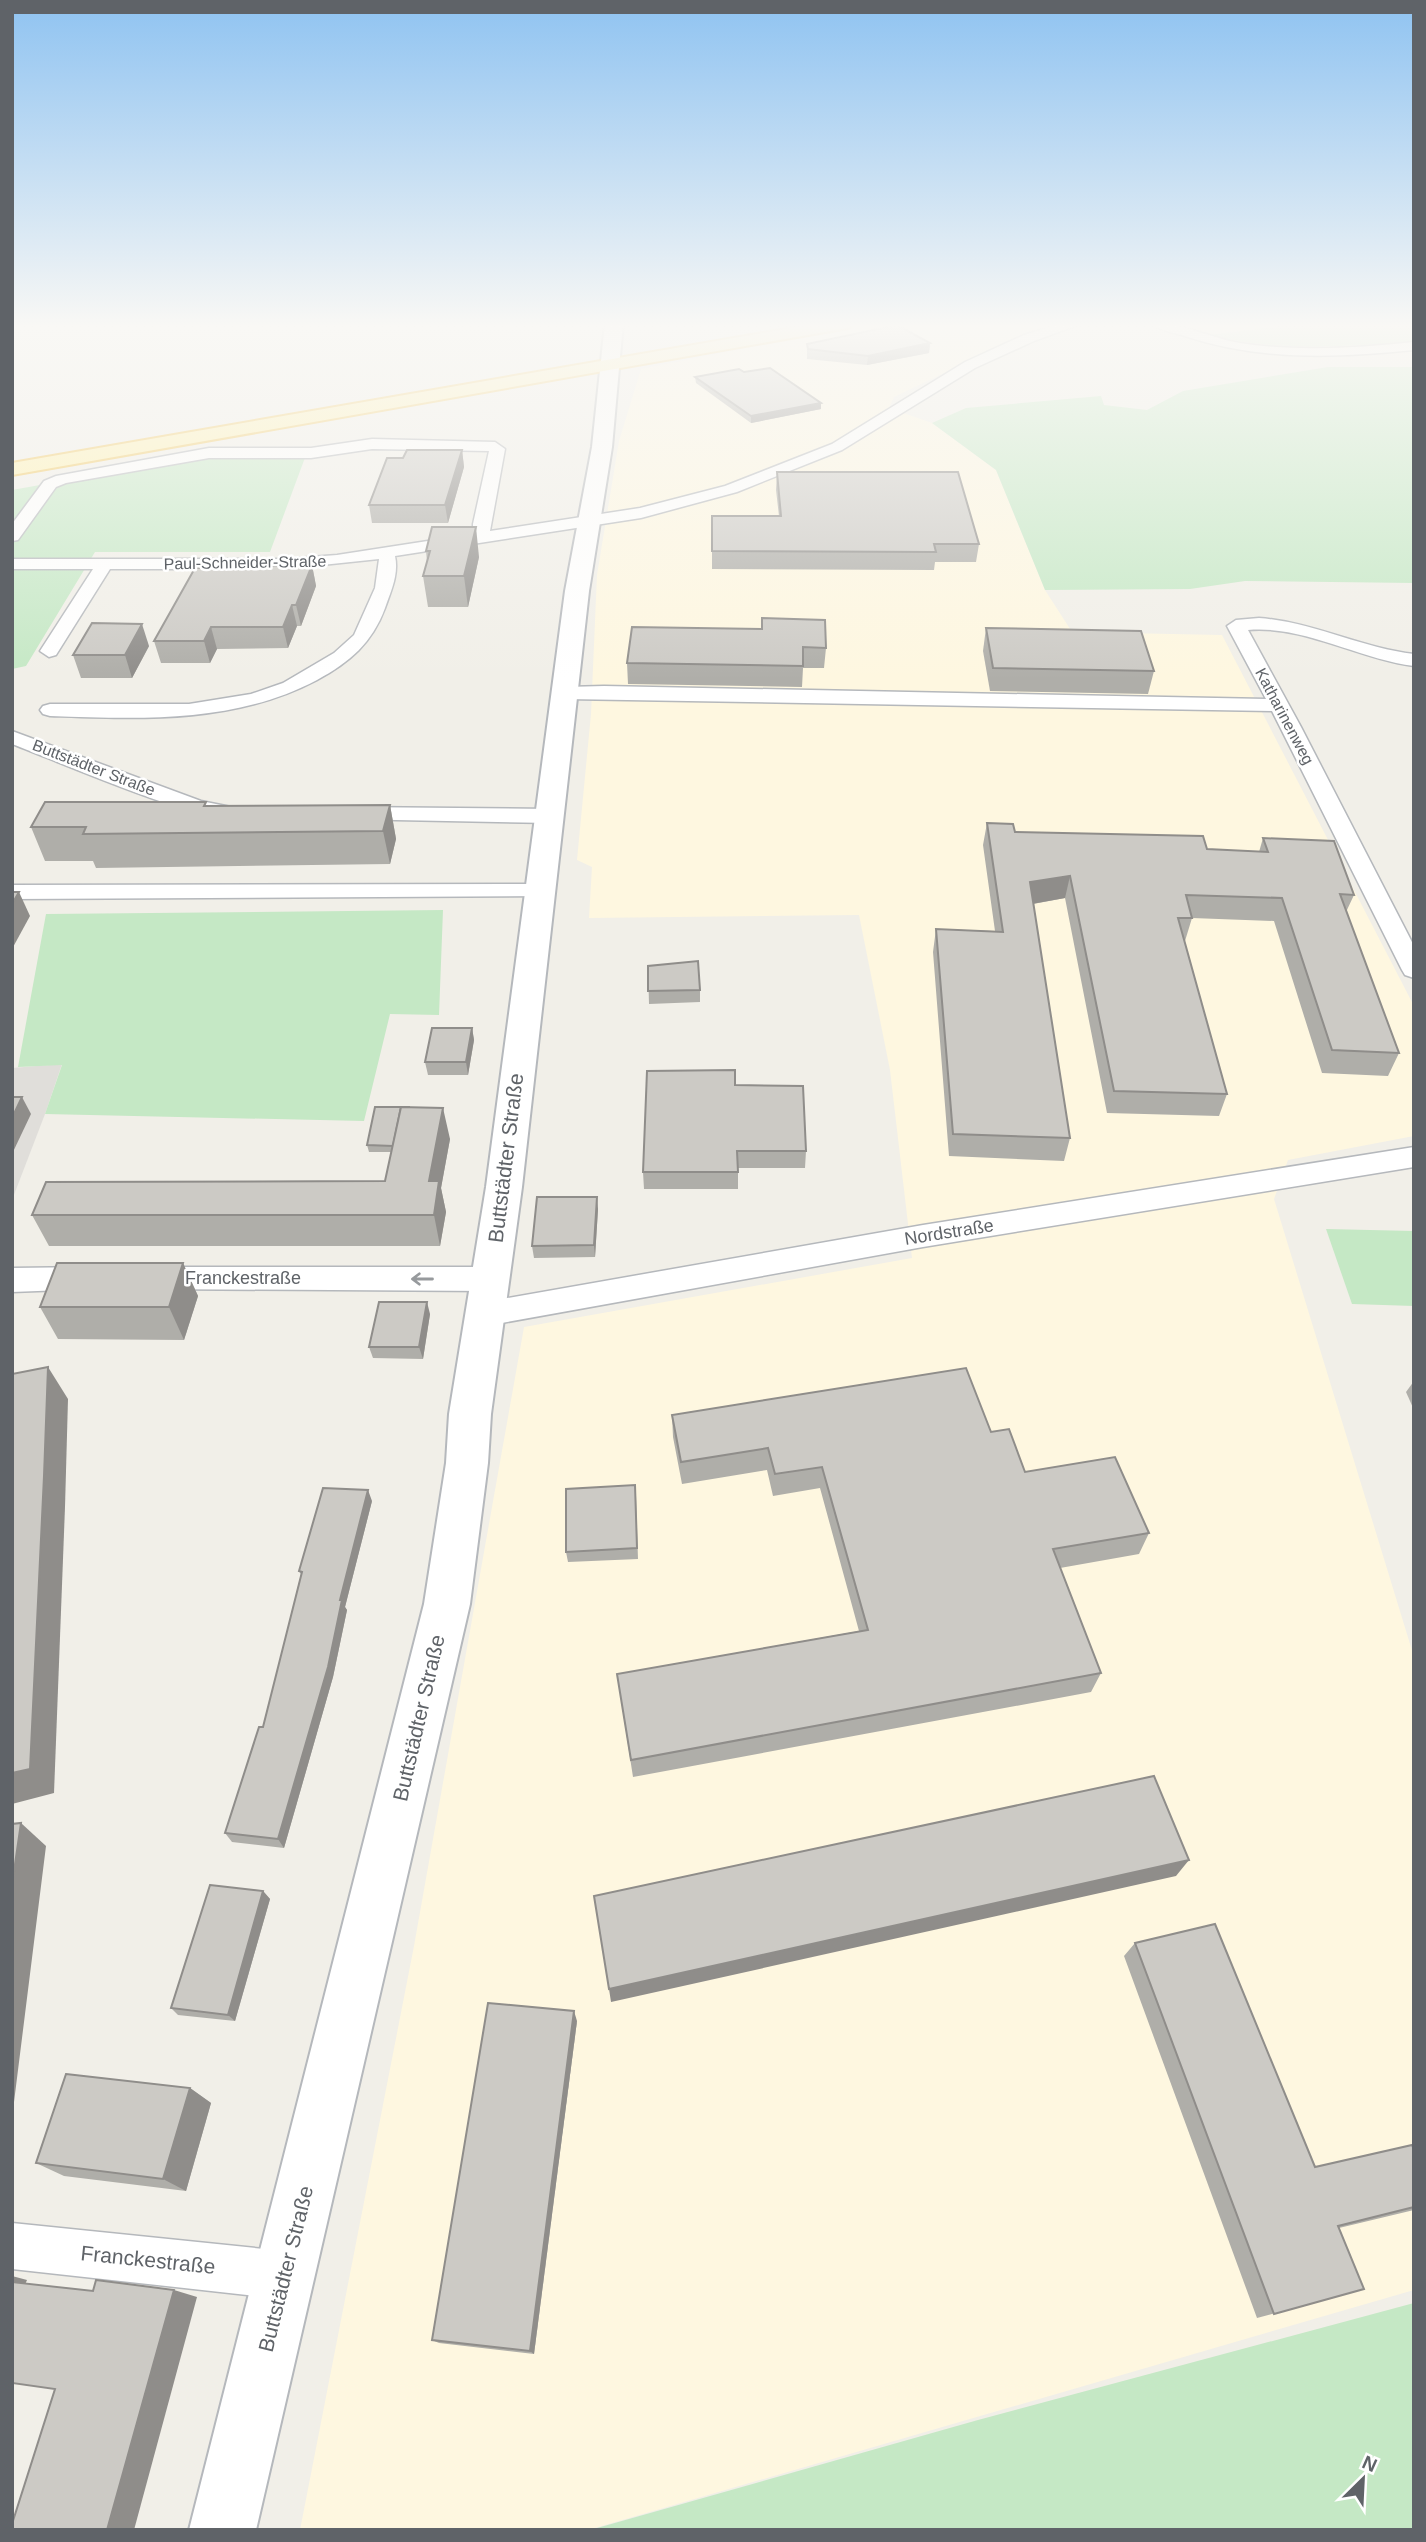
<svg xmlns="http://www.w3.org/2000/svg" width="1426" height="2542" font-family="Arial,sans-serif">
<rect width="100%" height="100%" fill="#f1efe8"/>
<!-- commercial -->
<g fill="#fef7e0">
<polygon points="873,323 1059,323 1019,337 894,397 889,408 932,423 996,470 1045,590 1072,632 1222,635 1414,1006 1414,1136 1288,1160 1274,1199 1414,1657 1414,2290 588,2530 300,2530 414,1946 524,1327 912,1258 890,1070 859,915 589,918 592,867 577,860 591,714 597,575 619,441 641,369"/>
<polygon points="1167,323 1306,323 1209,335"/>
</g>
<!-- industrial -->
<polygon fill="#e0deda" points="62,1064 45,1114 12,1200 12,1068"/>
<!-- green -->
<g fill="#c5e8c5">
<path d="M1306,323H1409L1414,326V342C1345,346 1277,352 1209,335Z"/>
<polygon points="1328,367 1414,367 1414,583 1245,581 1190,589 1045,590 996,470 932,423 966,408 1101,396 1104,405 1147,410 1183,391"/>
<polygon points="306,455 270,552 95,552 26,666 12,669 12,490 202,456"/>
<polygon points="443,910 439,1015 390,1014 364,1121 45,1114 62,1065 18,1067 46,914"/>
<polygon points="1326,1229 1414,1231 1414,1306 1352,1304"/>
<polygon points="1414,2303 1414,2530 590,2530 978,2420"/>
</g>
<g fill="none" stroke-linecap="round" stroke-linejoin="round">
<defs>
<g id="minor">
<path d="M1063,323H1083L1034,341L975,368L842,450L737,492L641,518L395,556C399,574 391,591 385,608C372,643 350,662 317,680C234,724 141,719 50,716L43,714L40,710L43,706L50,704H189L251,694L283,683L334,653L354,635L375,588L379,559L284,569H110L56,655L49,657L40,651L93,569H12V559H284L337,555L473,534V524L489,451L372,449L311,458H209L66,483L56,487L18,540L12,541V524L44,481L56,476L209,448H311L372,439L495,442L505,449L490,531L640,508L725,486L832,444L965,362L1024,335Z"/>
<path d="M1150,323C1181,322 1210,338 1240,343C1297,352 1356,348 1414,342V350C1336,358 1260,361 1185,336C1174,333 1159,330 1150,323Z"/>
<path d="M1259,618C1313,622 1361,648 1414,654V666C1359,659 1303,625 1248,630L1301,727L1414,946V978L1405,975L1402,970L1272,711L566,699L556,693L566,687L604,686L1266,699L1227,626L1236,620Z"/>
<path d="M12,731L201,801L231,807L234,812L231,817C201,824 50,758 12,744Z"/>
<polygon points="353,807 551,809 559,811 562,816 559,821 551,823 345,819 342,814 345,809"/>
<polygon points="540,884 548,886 552,891 548,896 12,899 12,885"/>
<polygon points="1414,1147 1414,1167 923,1247 485,1326 474,1322 470,1314 474,1306 485,1302 923,1225"/>
<polygon points="89,1267 100,1270 104,1278 100,1286 89,1289 12,1292 12,1268"/>
<polygon points="149,1267 490,1267 501,1271 505,1279 501,1287 490,1291 149,1289 138,1286 134,1278 138,1270"/>
<polygon points="12,2223 284,2251 301,2258 308,2275 301,2292 284,2299 12,2269"/>
</g>
<polygon id="tertiary" points="605,323 623,323 612,447 589,591 522,1187 491,1414 488,1463 470,1604 256,2530 189,2530 424,1604 446,1463 449,1414 486,1187 565,591 592,447"/>
<polygon id="primary" points="820,323 857,323 848,328 12,475 12,463"/>
</defs>
<!-- minor casing -->
<use href="#minor" stroke="#b5b8bc" stroke-width="3"/>
<!-- tertiary casing -->
<use href="#tertiary" stroke="#b5b8bc" stroke-width="4"/>
<!-- primary casing -->
<use href="#primary" stroke="#f2c960" stroke-width="4"/>
<!-- minor -->
<use href="#minor" fill="#fff" fill-rule="evenodd"/>
<!-- tertiary -->
<use href="#tertiary" fill="#fff" fill-rule="evenodd"/>
<!-- primary -->
<use href="#primary" fill="#fff2af" fill-rule="evenodd"/>
</g>
<!-- wall -->
<g fill="#afaea9">
<polygon points="930,343 929,353 867,365 807,359 807,344"/>
<polygon points="744,372 821,409 751,423 696,383 695,377"/>
<polygon points="462,450 464,467 448,523 372,523 369,505 403,458"/>
<polygon points="777,472 979,544 976,562 935,562 934,570 712,569 712,516 779,516 776,490"/>
<polygon points="426,551 479,557 468,607 428,607 423,576 427,562"/>
<polygon points="312,565 316,586 301,626 297,626 288,648 217,649 210,663 161,663 154,641"/>
<polygon points="986,628 1154,671 1148,694 990,691 983,651"/>
<polygon points="762,629 826,648 824,668 803,668 802,687 628,684 627,663"/>
<polygon points="149,646 132,678 81,678 73,655"/>
<polygon points="390,805 396,839 390,864 96,868 93,861 45,861 31,827 207,806"/>
<polygon points="987,823 1015,832 1207,849 1259,852 1263,838 1354,895 1346,912 1399,1053 1388,1076 1322,1073 1274,921 1192,918 1185,941 1184,941 1227,1094 1219,1116 1107,1113 1065,898 1033,904 1070,1138 1064,1161 949,1156 933,952 936,929 995,931 983,845"/>
<polygon points="648,966 700,990 700,1002 649,1004"/>
<polygon points="472,1028 474,1040 468,1075 428,1075 425,1062"/>
<polygon points="735,1085 806,1151 805,1168 738,1168 738,1189 644,1189 643,1172"/>
<polygon points="410,1107 450,1139 441,1188 446,1212 440,1246 49,1246 32,1215 385,1181 391,1152 369,1152 367,1145"/>
<polygon points="598,1209 595,1257 534,1258 532,1246"/>
<polygon points="183,1263 198,1296 184,1340 58,1339 40,1307"/>
<polygon points="430,1314 423,1359 373,1358 369,1347"/>
<polygon points="1414,1381 1414,1410 1406,1392"/>
<polygon points="672,1415 991,1432 1025,1472 1149,1533 1139,1554 1060,1568 1101,1673 1091,1692 633,1777 617,1674 859,1631 820,1488 773,1496 767,1470 682,1484 673,1437"/>
<polygon points="636,1496 638,1559 568,1562 566,1552"/>
<polygon points="372,1501 345,1607 347,1610 333,1677 284,1848 232,1842 225,1833 263,1727 301,1574 299,1571"/>
<polygon points="263,1891 270,1899 235,2021 178,2015 171,2008"/>
<polygon points="1135,1943 1315,2167 1414,2150 1414,2210 1339,2228 1364,2289 1257,2318 1124,1956"/>
<polygon points="577,2021 534,2354 439,2343 432,2340"/>
<polygon points="190,2088 211,2103 186,2191 64,2176 36,2163"/>
</g>
<!-- shaded-wall -->
<g fill="#8f8d8a">
<polygon points="930,343 929,353 867,365 868,356"/>
<polygon points="821,403 821,409 751,423 751,416"/>
<polygon points="462,450 464,467 448,523 445,505"/>
<polygon points="476,527 479,557 468,607 464,576"/>
<polygon points="312,565 316,586 301,626 296,605"/>
<polygon points="292,605 297,626 288,648 283,627"/>
<polygon points="142,624 149,646 132,678 125,655"/>
<polygon points="211,627 217,649 210,663 204,641"/>
<polygon points="390,805 396,839 390,864 383,831"/>
<polygon points="1070,876 1065,898 1026,905 1030,882"/>
<polygon points="19,892 30,916 12,949 12,904"/>
<polygon points="472,1028 474,1040 468,1075 466,1062"/>
<polygon points="22,1097 31,1114 12,1154 12,1118"/>
<polygon points="443,1108 450,1139 441,1188 446,1212 440,1246 434,1215 429,1181"/>
<polygon points="597,1197 598,1209 595,1257 594,1245"/>
<polygon points="183,1263 198,1296 184,1340 169,1307"/>
<polygon points="427,1302 430,1314 423,1359 419,1347"/>
<polygon points="48,1367 68,1399 65,1507 54,1793 12,1804 12,1773"/>
<polygon points="368,1490 372,1501 345,1607 347,1610 333,1677 284,1848 278,1839"/>
<polygon points="21,1823 46,1846 14,2102 12,2101 12,1885"/>
<polygon points="1189,1860 1176,1876 611,2002 609,1989"/>
<polygon points="263,1891 270,1899 235,2021 228,2015"/>
<polygon points="574,2011 577,2021 534,2354 530,2351"/>
<polygon points="190,2088 211,2103 186,2191 163,2179"/>
<polygon points="12,2276 27,2280 24,2287 12,2284"/>
<polygon points="174,2290 197,2297 134,2530 107,2530"/>
</g>
<!-- building -->
<g fill="#cccac5" stroke="#8f8d8a" stroke-width="2">
<polygon points="897,325 930,343 868,356 808,349 807,344"/>
<polygon points="770,368 821,403 751,416 695,377 739,369 744,372"/>
<polygon points="407,450 462,450 445,505 369,505 387,458 403,458"/>
<polygon points="777,472 958,472 979,544 934,544 936,552 712,551 712,516 781,516"/>
<polygon points="432,527 476,527 464,576 423,576 430,551 426,551"/>
<polygon points="312,565 296,605 292,605 283,627 211,627 204,641 154,641 195,568"/>
<polygon points="762,618 825,620 826,648 803,647 803,666 627,663 632,627 762,629"/>
<polygon points="92,623 142,624 125,655 73,655"/>
<polygon points="986,628 1141,631 1154,671 993,668"/>
<polygon points="45,802 206,802 204,806 390,805 383,831 83,834 86,827 31,827"/>
<polygon points="987,823 1013,824 1015,832 1203,836 1207,849 1268,852 1263,838 1334,841 1354,895 1340,894 1399,1053 1332,1050 1282,898 1186,895 1192,918 1178,918 1227,1094 1114,1091 1070,876 1030,882 1070,1138 953,1134 936,929 1003,932"/>
<polygon points="12,892 19,892 12,904"/>
<polygon points="698,961 700,990 648,991 648,966"/>
<polygon points="432,1028 472,1028 466,1062 425,1062"/>
<polygon points="735,1070 735,1085 803,1086 806,1151 737,1151 738,1172 643,1172 647,1071"/>
<polygon points="12,1097 22,1097 12,1118"/>
<polygon points="375,1107 410,1107 401,1107 393,1146 367,1145"/>
<polygon points="401,1107 443,1108 429,1181 439,1181 434,1215 32,1215 46,1182 385,1181"/>
<polygon points="537,1197 597,1197 594,1245 532,1246"/>
<polygon points="57,1263 183,1263 169,1307 40,1307"/>
<polygon points="379,1302 427,1302 419,1347 369,1347"/>
<polygon points="48,1367 44,1476 30,1769 12,1773 12,1374"/>
<polygon points="966,1368 991,1432 1009,1429 1025,1472 1115,1457 1149,1533 1053,1549 1101,1673 631,1760 617,1674 868,1630 822,1467 775,1474 768,1448 681,1462 672,1415"/>
<polygon points="635,1485 637,1548 566,1552 566,1489"/>
<polygon points="323,1488 368,1490 340,1600 342,1600 328,1667 278,1839 225,1833 259,1727 263,1727 302,1572 299,1571"/>
<polygon points="1154,1776 1189,1860 609,1989 594,1896"/>
<polygon points="21,1823 12,1885 12,1824"/>
<polygon points="210,1885 263,1891 228,2015 171,2008"/>
<polygon points="1215,1924 1315,2167 1412,2145 1414,2150 1414,2207 1338,2226 1364,2289 1274,2314 1135,1943"/>
<polygon points="488,2003 574,2011 530,2351 432,2340"/>
<polygon points="66,2074 190,2088 163,2179 36,2163"/>
<polygon points="96,2280 174,2290 107,2530 12,2530 12,2524 55,2389 12,2383 12,2282 93,2291"/>
</g>
<!-- one-way arrows -->
<defs><path id="oneway-shaft" d="M-6 0H5M1.5-3L5.5 0L1.5 3" fill="none" stroke-width="1.6" stroke-linecap="round" stroke-linejoin="round" transform="scale(1.75)"/></defs>
<use stroke="#979a9d" href="#oneway-shaft" transform="translate(422 1279) rotate(-180)"/>
<!-- sky -->
<linearGradient id="sky" x2="0" y2="1"><stop stop-color="#8fc3f1"/><stop offset="0.48" stop-color="#f9f8f5"/><stop offset="1" stop-color="#f9f8f5" stop-opacity="0"/></linearGradient>
<rect width="1426" height="679" fill="url(#sky)"/>
<g text-anchor="middle" stroke-width="5" stroke-linejoin="round" paint-order="stroke">
<!-- far-street labels -->
<g font-size="16" fill="#5f6368" stroke="#fff">
<text transform="translate(245 562) rotate(-1)" y="6">Paul-Schneider-Straße</text>
<text transform="translate(1285 716) rotate(62)" y="6">Katharinenweg</text>
<text transform="translate(94 767) rotate(21)" y="6">Buttstädter Straße</text>
</g>
<!-- street labels -->
<g font-size="18" fill="#5f6368" stroke="#fff">
<text transform="translate(949 1232) rotate(-9)" y="6">Nordstraße</text>
<text x="243" y="1284">Franckestraße</text>
</g>
<!-- near-street labels -->
<g font-size="21" fill="#5f6368" stroke="#fff">
<text transform="translate(506 1158) rotate(-83)" y="7">Buttstädter Straße</text>
<text transform="translate(419 1718) rotate(-77)" y="7">Buttstädter Straße</text>
<text transform="translate(148 2260) rotate(6)" y="7">Franckestraße</text>
<text transform="translate(286 2269) rotate(-76)" y="7">Buttstädter Straße</text>
</g>
</g>
<!-- border -->
<rect width="1426" height="2542" fill="none" stroke="#5f6368" stroke-width="28"/>
<!-- north arrow -->
<g transform="translate(1363 2479) rotate(24)" stroke="#ffffff" stroke-width="5" paint-order="stroke">
<path d="M0-5L12 26L0 18L-12 26Z" fill="#5f6368"/>
<text y="-10" font-size="19" font-weight="bold" text-anchor="middle" fill="#5f6368">N</text>
</g>
</svg>
